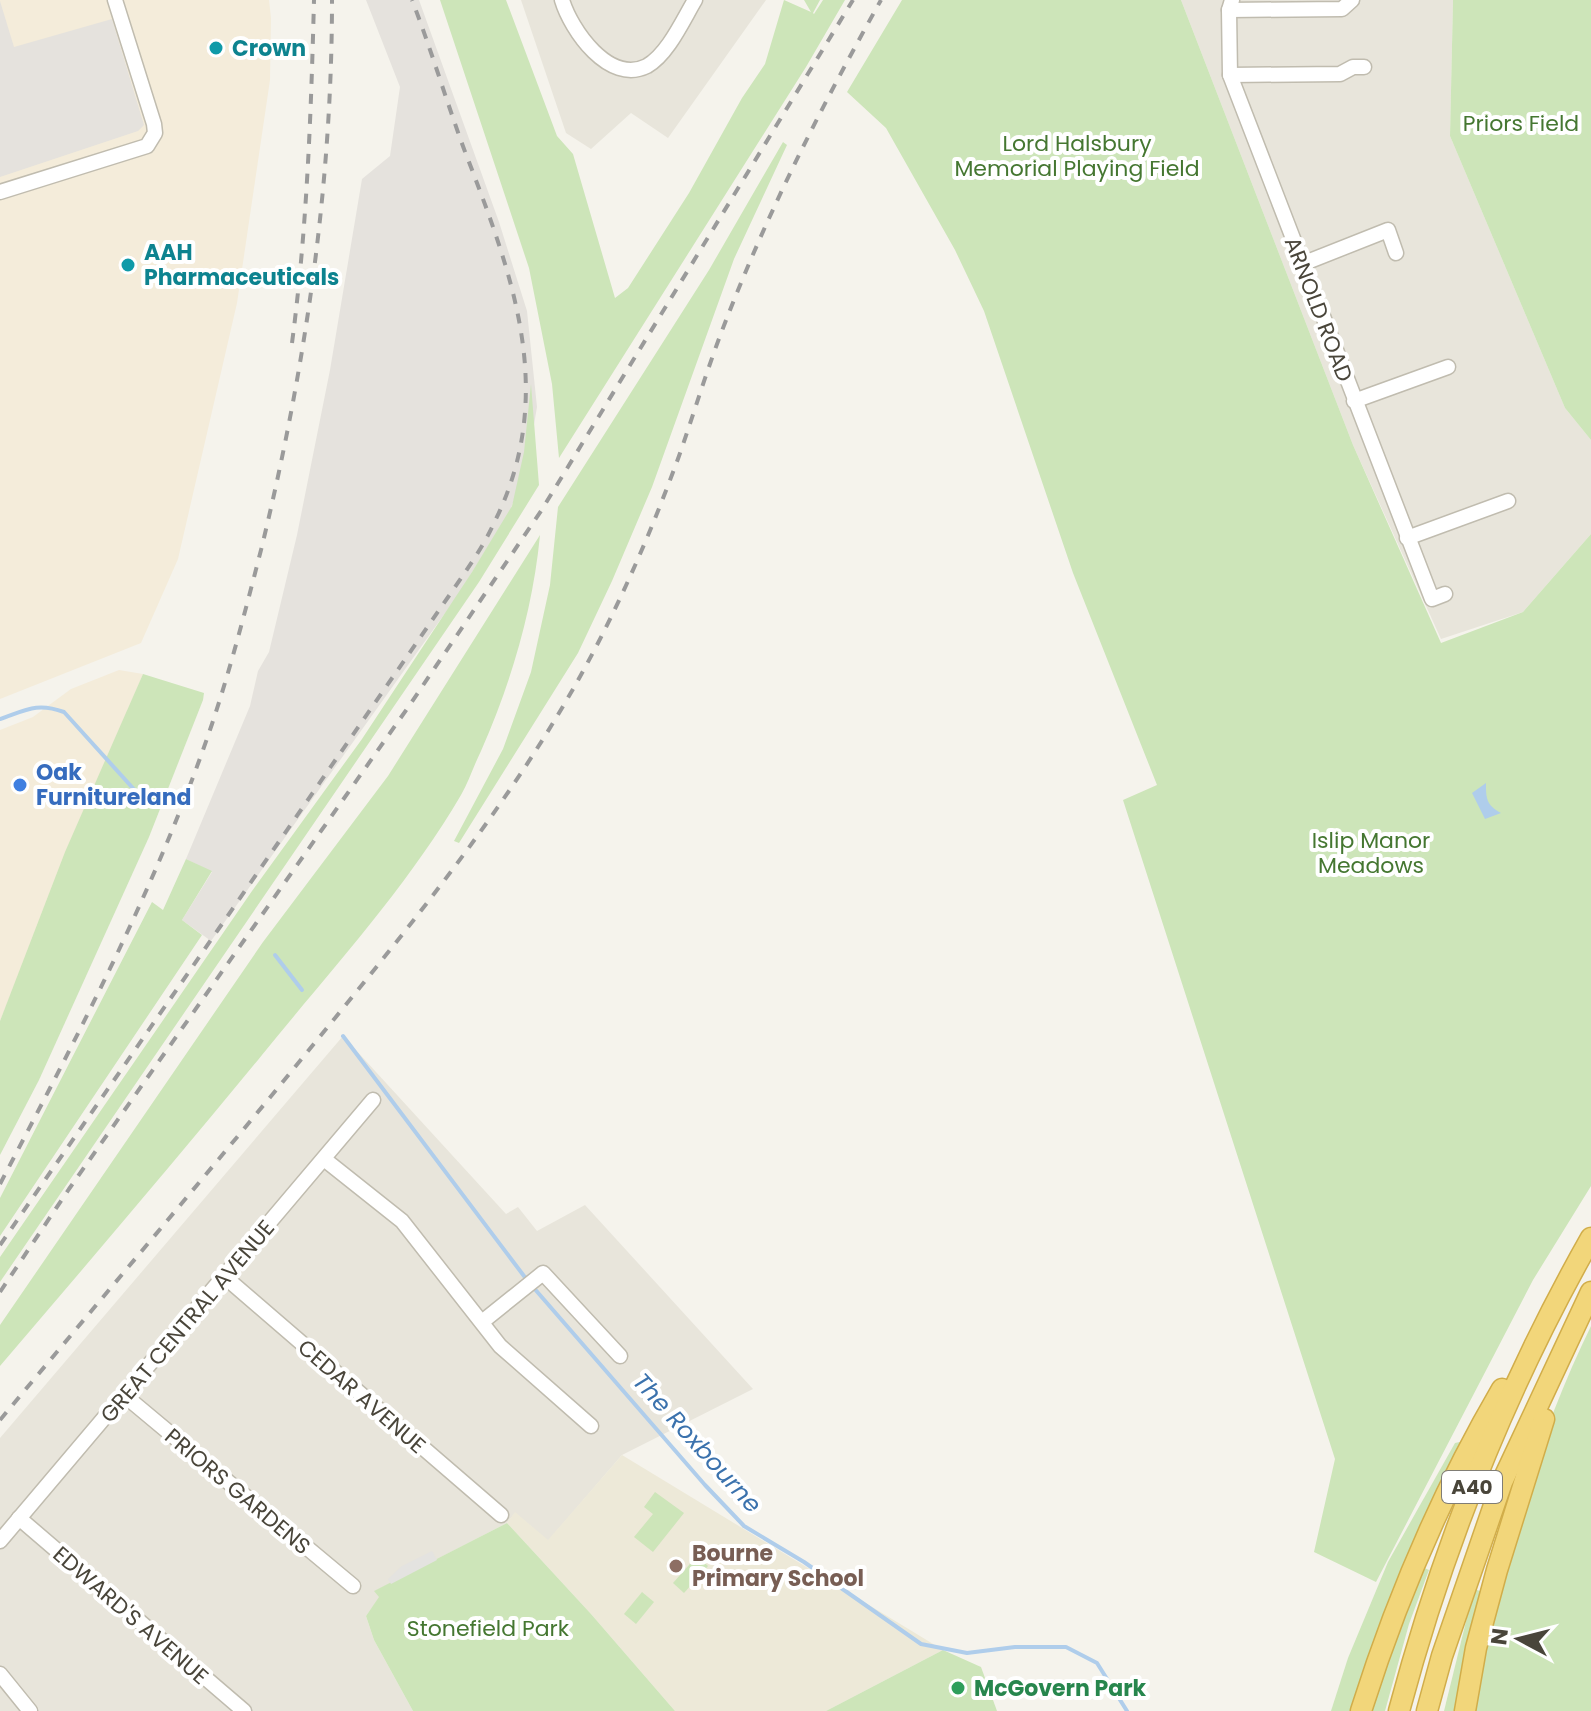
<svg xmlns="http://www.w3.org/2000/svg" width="1591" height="1711" font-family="Poppins,sans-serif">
<rect width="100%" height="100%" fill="#f5f3ec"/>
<!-- residential -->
<g fill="#e8e5db">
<polygon points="521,0 766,0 668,138 631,113 591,149 566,133"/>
<polygon points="1181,0 1453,0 1450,136 1565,408 1591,440 1591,534 1523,612 1441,639 1353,445"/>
<polygon points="343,1036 506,1214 518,1207 537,1231 585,1205 753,1389 622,1455 548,1541 515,1513 507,1523 375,1591 380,1597 366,1616 374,1640 413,1711 0,1711 0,1438"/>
</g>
<!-- commercial -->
<g fill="#f4ecda">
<polygon points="0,0 269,0 271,18 270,80 237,303 178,559 141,643 0,699"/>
<polygon points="119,670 143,674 0,1021 0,730 33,717 71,689"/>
</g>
<!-- industrial -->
<g fill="#e5e2dd">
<polygon points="366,0 419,0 499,222 527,311 537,407 528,460 510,511 458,595 211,941 182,920 212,872 186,859 250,706 258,671 269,652 297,535 330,370 362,179 390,156 400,87"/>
<polygon points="0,1 14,47 112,19 144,125 138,131 0,177"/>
</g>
<!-- education -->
<polygon fill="#ede9d8" points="622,1455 943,1650 826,1711 675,1711 591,1614 507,1523 515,1512 548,1540"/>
<!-- green -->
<g fill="#cde5b9">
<polygon points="440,0 506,0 557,136 573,154 615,298 628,288 689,193 742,98 765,64 784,0 811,12 804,0 820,0 813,13 814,14 823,0 845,0 806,67 559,458 552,384 529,268"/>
<polygon points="902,0 1181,0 1353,445 1441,643 1523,612 1591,534 1591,1186 1533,1280 1376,1582 1314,1552 1335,1459 1123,800 1157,785 1073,573 984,311 955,250 886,128 847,92"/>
<polygon points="1453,0 1591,0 1591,440 1565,408 1450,136"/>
<polygon points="783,142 787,145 734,259 652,487 612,581 578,653 459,843 454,841 503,749 531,672 550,585 558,507 709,270"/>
<polygon points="531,384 539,485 479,582 0,1282 0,1257 252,891 362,739 472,572 512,506 524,452"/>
<path d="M540,535C533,609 511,683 481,751C474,765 469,781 461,795C406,889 330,971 262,1055C176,1160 88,1263 0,1366V1325L263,942L388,776Z"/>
<polygon points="143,674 204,693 203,700 149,837 39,1080 0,1155 0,1021 65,852"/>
<polygon points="186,859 212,871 182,920 202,935 0,1236 0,1198 152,902 163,910"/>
<path d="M1591,1326V1711H1474C1496,1579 1532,1447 1591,1326Z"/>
<polygon points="1464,1441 1352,1711 1331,1711 1348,1658 1388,1562 1455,1443"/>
<polygon points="655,1492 684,1513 653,1552 634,1537 653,1514 644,1507"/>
<polygon points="507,1523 591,1614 675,1711 413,1711 374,1640 366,1616 379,1597 374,1591"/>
<polygon points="697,1556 708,1566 684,1593 673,1583"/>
<polygon points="1422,1567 1429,1570 1409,1624 1385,1711 1368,1711"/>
<polygon points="1474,1589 1483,1592 1458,1711 1444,1711"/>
<polygon points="642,1592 654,1602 636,1624 624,1614"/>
<polygon points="943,1650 981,1667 997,1711 826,1711"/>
</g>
<!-- parking -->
<polygon fill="#e4e3e0" points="432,1551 437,1560 391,1584 388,1579 402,1566"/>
<!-- water -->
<path fill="#afcdeb" d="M1486,783C1486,798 1486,805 1501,813L1485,819L1472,793Z"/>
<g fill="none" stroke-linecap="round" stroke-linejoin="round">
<!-- stream -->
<g stroke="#afcdeb" stroke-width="4">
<path d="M0,719C26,710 37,702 64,712L140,796"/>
<polyline points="275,955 302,990"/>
<polyline points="343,1036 527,1280"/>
<polyline points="533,1287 705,1485 744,1526 804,1562 921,1644 967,1653 1015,1647 1066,1647 1097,1663 1127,1711"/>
</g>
<defs>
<g id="minor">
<path d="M562,0C571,30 609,85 647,66C668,54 683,20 695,0"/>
<polyline points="1232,0 1229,10 1230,75 1432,599 1445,594"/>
<polyline points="1229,10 1342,9 1352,0"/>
<polyline points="1230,75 1340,74 1353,67 1364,67"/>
<polyline points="0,192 147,146 155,133 154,124 115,0"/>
<polyline points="1302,264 1388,230 1396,253"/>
<polyline points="1354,401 1448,367"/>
<polyline points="1407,538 1508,501"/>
<polyline points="324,1159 402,1221 500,1346 591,1426"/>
<polyline points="225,1277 501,1515"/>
<polyline points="482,1322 543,1273 620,1356"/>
<polyline points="124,1395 353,1586"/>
<polyline points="19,1518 244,1711"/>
<polyline points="0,1541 373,1100"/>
<polyline points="0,1674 30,1711"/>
</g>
<g id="highway">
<path d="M1361,1711C1396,1600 1443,1490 1502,1389"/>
<path d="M1399,1711C1443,1546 1507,1386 1591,1238"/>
<polyline points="1427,1711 1442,1656 1502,1482 1591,1292"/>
<polyline points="1465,1711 1476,1648 1497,1570 1544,1419"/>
</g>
</defs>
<!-- minor casing -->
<use href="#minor" stroke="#c0bcaf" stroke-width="17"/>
<!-- highway casing -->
<use href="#highway" stroke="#d1ad4a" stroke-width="23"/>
<!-- minor -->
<use href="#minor" stroke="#fff" stroke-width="14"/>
<!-- highway -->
<use href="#highway" stroke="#f2d67a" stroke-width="20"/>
<!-- rail -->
<g stroke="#9a9a9a" stroke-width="4" stroke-dasharray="10 10" stroke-linecap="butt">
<path d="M292,343C307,229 311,115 314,0"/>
<path d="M0,1184C78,1035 158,884 212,724C231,667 246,608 261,550C305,370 332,186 332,0"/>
<path d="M0,1245L453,590C468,568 483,547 494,523C559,393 512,274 464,149C446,100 431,49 412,0"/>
<polyline points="0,1292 69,1189 409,706 541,511 853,0"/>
<path d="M0,1420C110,1288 222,1157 331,1023C422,911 512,800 582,673C620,604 652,530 679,456C693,416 705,376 720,336C764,219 820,109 881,0"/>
</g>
</g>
<!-- markers -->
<g fill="#0f9aa8" stroke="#fff" stroke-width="3">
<circle cx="216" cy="48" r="8"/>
<circle cx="128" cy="265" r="8"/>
</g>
<circle fill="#3f7fe0" stroke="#fff" stroke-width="3" cx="20" cy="785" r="8"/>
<circle fill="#8d6e63" stroke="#fff" stroke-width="3" cx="676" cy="1566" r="8"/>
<circle fill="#2e9e5b" stroke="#fff" stroke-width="3" cx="958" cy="1688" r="8"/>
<g text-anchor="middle" stroke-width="8" stroke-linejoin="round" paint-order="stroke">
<!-- shield labels -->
<rect fill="#fff" stroke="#807d75" stroke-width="2" x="1442" y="1471" width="60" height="32" rx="6"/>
<g font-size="20" font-weight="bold" fill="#49453a">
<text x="1472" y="1494">A40</text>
</g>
<!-- culture labels -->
<g font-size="22" font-weight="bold" fill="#0d838f" stroke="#fff" text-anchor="start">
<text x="232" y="56">Crown</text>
<text x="144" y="260">AAH<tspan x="144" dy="25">Pharmaceuticals</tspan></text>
</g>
<!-- park labels -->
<g font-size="22" fill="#457731" stroke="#fff">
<text x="1521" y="131">Priors Field</text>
<text x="1077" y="151">Lord Halsbury<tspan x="1077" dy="25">Memorial Playing Field</tspan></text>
<text x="1371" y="848">Islip Manor<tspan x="1371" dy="25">Meadows</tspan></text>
<text x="488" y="1636">Stonefield Park</text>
</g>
<!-- street labels -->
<g font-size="22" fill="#49453a" stroke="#fff">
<text transform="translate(1319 309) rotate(69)" y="8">ARNOLD ROAD</text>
<text transform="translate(187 1321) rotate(-50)" y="8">GREAT CENTRAL AVENUE</text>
<text transform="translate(362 1396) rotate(41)" y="8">CEDAR AVENUE</text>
<text transform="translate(238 1491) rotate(40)" y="8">PRIORS GARDENS</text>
<text transform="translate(131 1615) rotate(41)" y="8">EDWARD'S AVENUE</text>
</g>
<!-- shop labels -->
<g font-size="22" font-weight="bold" fill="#366cbe" stroke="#fff" text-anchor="start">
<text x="36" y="780">Oak<tspan x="36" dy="25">Furnitureland</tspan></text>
</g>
<!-- education labels -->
<g font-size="22" font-weight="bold" fill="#785e54" stroke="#fff" text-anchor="start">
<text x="692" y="1561">Bourne<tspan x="692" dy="25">Primary School</tspan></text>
</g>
<!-- leisure labels -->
<g font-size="22" font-weight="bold" fill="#27864d" stroke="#fff" text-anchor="start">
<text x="974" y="1696">McGovern Park</text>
</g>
<!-- water labels -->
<g font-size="24" font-style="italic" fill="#3b72ad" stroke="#fff">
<text transform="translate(697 1443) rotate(48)" y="8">The Roxbourne</text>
</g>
</g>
<!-- north arrow -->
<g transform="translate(1519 1639) rotate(277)" stroke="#ffffff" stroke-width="6" paint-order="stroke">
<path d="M0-6L14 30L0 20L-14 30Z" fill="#49453a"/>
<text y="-12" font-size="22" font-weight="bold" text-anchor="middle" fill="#49453a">N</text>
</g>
</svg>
